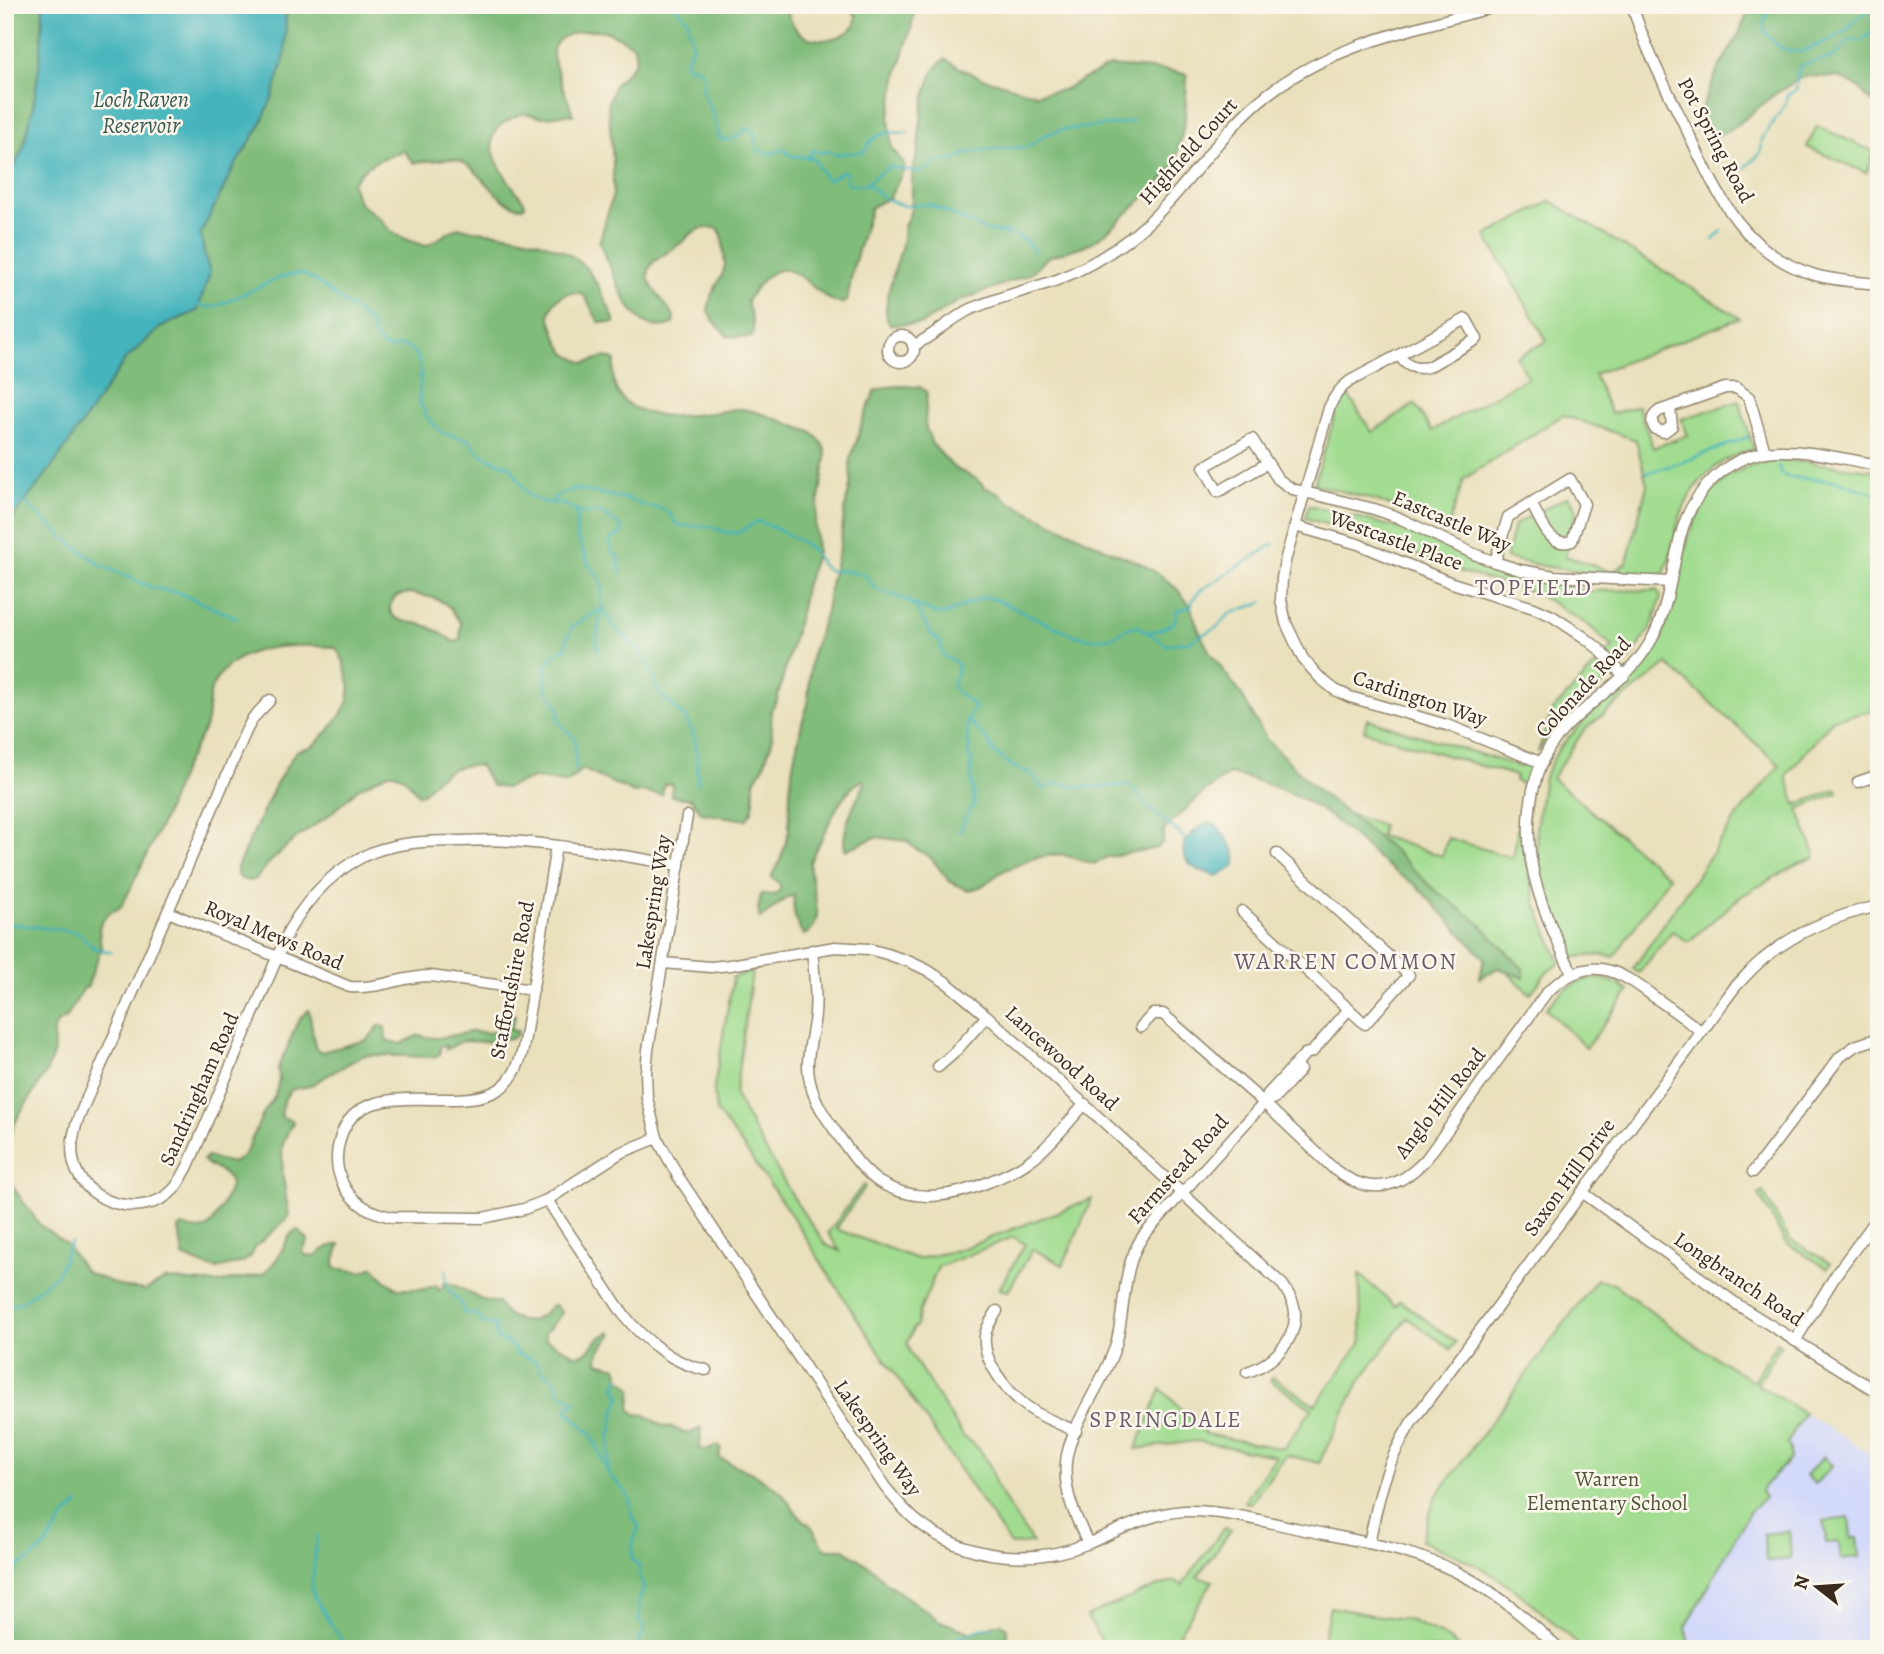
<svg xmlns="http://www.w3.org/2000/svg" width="1884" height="1654" font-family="Alegreya,serif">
<rect width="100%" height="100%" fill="#fbf7ec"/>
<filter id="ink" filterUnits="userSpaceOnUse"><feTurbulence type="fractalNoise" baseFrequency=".0143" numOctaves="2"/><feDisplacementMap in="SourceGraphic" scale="14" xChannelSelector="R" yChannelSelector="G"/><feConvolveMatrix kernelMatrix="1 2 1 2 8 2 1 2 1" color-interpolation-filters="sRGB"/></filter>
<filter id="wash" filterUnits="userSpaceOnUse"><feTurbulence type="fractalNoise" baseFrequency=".00686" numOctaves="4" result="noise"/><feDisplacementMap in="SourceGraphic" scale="28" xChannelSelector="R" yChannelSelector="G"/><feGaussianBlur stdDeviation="1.57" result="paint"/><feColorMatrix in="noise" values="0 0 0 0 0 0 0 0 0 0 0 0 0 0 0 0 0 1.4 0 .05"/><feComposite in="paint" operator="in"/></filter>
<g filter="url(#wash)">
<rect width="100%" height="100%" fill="#e9e0bc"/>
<!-- built -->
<polygon fill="#d3d9f9" points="1804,1413 1879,1459 1879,1649 1674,1649"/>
<!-- green -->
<g fill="#a1dc90" stroke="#6e8357" stroke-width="2">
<polygon points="1817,126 1875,152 1866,173 1807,147"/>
<path d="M1551,201L1740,318L1594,374L1611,414L1638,406L1653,448L1688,435L1681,419L1739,401L1754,449C1712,460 1689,486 1677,527C1673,544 1671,560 1663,575C1611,579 1557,570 1506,558L1514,525L1568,496L1577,510L1565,556L1613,572L1627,562L1647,485L1636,440L1563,415L1464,479L1447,530L1378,501L1314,484L1339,402L1348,395L1372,432L1415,404L1432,431L1528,377L1516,357L1547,341L1486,236Z"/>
<polygon points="1778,459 1879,471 1879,710 1833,719 1786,776 1796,805 1837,789 1838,793 1798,809 1816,857 1799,863 1740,897 1688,942 1672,931 1639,973 1633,969 1738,815 1780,765 1667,664 1584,730 1552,778 1669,877 1614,957 1602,955 1574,957 1559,926 1541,881 1536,828 1544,777 1559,748 1591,713 1640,668 1660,641 1672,603 1688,538 1705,499 1729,475 1750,466"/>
<polygon points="1309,505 1406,530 1503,572 1590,591 1657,590 1661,597 1653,624 1630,659 1556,727 1538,752 1552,711 1613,647 1588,625 1534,592 1464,573 1364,535 1305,518"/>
<polygon points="1367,719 1521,767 1524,763 1534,766 1527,786 1515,781 1516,776 1364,731"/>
<polygon points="1521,808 1523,841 1536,904 1560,963 1546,973 1530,994 1339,811 1382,825 1380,836 1442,856 1448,838 1513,858"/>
<polygon points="752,972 735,1095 756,1134 798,1205 826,1245 840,1251 828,1233 863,1185 865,1187 836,1229 917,1259 958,1250 1092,1199 1063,1265 1033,1249 1008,1291 999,1289 1025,1244 1013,1237 938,1267 919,1313 917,1325 913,1329 907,1343 911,1354 963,1436 980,1450 991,1468 996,1485 1017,1520 1033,1543 1011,1545 852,1311 792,1216 737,1138 716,1111 714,1088 733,977"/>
<path d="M1588,979H1604L1622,985L1621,987L1629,991L1586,1048L1546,1009C1558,993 1568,985 1588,979Z"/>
<polygon points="1763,1192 1789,1239 1830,1263 1827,1268 1785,1242 1759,1194"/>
<polygon points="1359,1274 1395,1306 1400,1301 1456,1342 1451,1349 1407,1318 1358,1384 1319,1463 1286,1455 1251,1503 1244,1502 1276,1456 1196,1441 1136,1449 1161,1389 1206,1434 1283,1449 1312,1409 1270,1380 1273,1377 1315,1405 1362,1341"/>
<path d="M1597,1279L1614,1284L1693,1343L1753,1381L1777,1342L1781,1345L1757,1384L1804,1413L1787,1444L1790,1448V1459L1763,1487L1761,1492L1765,1497L1750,1511L1686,1627L1689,1649H1583C1554,1624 1527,1596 1495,1576C1471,1561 1446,1551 1421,1541L1435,1498Z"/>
<polygon points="1824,1457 1832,1466 1815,1484 1806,1475"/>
<polygon points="1849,1518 1851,1538 1857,1538 1859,1557 1841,1559 1839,1542 1826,1543 1824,1521"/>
<polygon points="1224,1528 1231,1530 1197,1577 1213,1581 1172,1644 1172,1649 1107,1649 1086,1616 1158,1586 1176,1581 1182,1585"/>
<polygon points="1789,1531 1791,1559 1766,1561 1764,1534"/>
<polygon points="1330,1607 1372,1615 1406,1619 1442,1635 1461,1649 1321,1649"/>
</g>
<!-- forest -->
<g fill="#80bc7a" stroke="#5e734c" stroke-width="2" fill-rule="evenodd">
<path d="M5,5H43C42,51 37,97 25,141C21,156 12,171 5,186Z"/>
<path d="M286,5H785C788,13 791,25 798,31C814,46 842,40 855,26L856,16L849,5H916L911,29L899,69L889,118L892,149L903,162L905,167L890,197L871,207L854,264L847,301L844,303C815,304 795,248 764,279C757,286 751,293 747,301C749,313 757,327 751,338L727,336L714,321L708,311L711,296L722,275L725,265L722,235L718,228H702L690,234L684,241L653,262L649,270L648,278L653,288L674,316L673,324C629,342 615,269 599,243L613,194V161L608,103L615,84L628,71L636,60L634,46C624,40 615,34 604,31C589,28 554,32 553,52C552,64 569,101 573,115C562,113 552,118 541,117C536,116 530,114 525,114C517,114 511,119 505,122C473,140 510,184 524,201L525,205L523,207C494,206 483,167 457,160C447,157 439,161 430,161C424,161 420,161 414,163L404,151C383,157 364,164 352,183C359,207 360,203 378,217C383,221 385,226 390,230C400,238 413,242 426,246L458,227C476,233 489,231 506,234C531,238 568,248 585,267C598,282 606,302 614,319V323L599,322L584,295C571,288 553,297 550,312C548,320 560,346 566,353C570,357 579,360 585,363C595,361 607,353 615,361C611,378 613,393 628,404C651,421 690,416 718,412C725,411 732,409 739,409C756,409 793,426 811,432C819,438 826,447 826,457L815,523L817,551L805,587L801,609L777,700L771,710L772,741L763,767L754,782V802L752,811L746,820L702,813L691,799L671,796L672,784H664L662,795L641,792L634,793L582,769L569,782L564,783L534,778L506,788L492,786L480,766C466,763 448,769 436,779C429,784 428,791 419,795L404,777L394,773H388L359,788L328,816L295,839L267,865L256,879L248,881L242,879L237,875V867L276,784L296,751L313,746L330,729L342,713L348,701L350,687L343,660L337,649L333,647C292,644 236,642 213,685C206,699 210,714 205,728L184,767L163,820L127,896L120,908L110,912L101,922L99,929L101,948L87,988H84L66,1018L57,1023L53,1032L54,1051L47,1071L19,1115L13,1128L9,1141L8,1154L11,1182L15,1190L40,1225L65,1243L82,1267L88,1273L126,1288L146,1290L166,1279L216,1283L256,1276L265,1273L277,1259L290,1235L294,1231L297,1230L308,1240L303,1252L305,1255L314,1256L328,1247L340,1244L334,1263L335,1268L362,1272L373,1267L386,1281L398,1289H425L437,1285L438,1290L444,1288L443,1283L453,1284L482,1300L498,1303C503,1315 520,1324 533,1320C541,1318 546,1311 552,1305H555L562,1313L545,1333V1339L575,1355L584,1354C593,1346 599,1335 611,1332L612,1335L599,1351L598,1362L617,1367L621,1379L632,1388L630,1409L635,1414L645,1415L663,1426L671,1427L688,1434L701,1428L700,1449L706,1450L717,1445L721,1447L719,1457L721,1459L754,1474L774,1487L782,1493L796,1513L811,1526L824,1547L829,1549H844L873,1569L884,1581L940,1621L972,1633L1000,1623L1007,1628V1649H5V528L57,460L125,360L163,326L197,311L210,273L204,253L201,233L233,169L261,124L285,55ZM410,593C422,595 442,598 450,608C454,613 456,618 461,623L460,640L454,642C445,635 435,629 424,625C415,622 404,623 396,618C386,612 390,599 399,595C402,594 406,594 410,593Z"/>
<polygon points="1751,5 1879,5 1879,105 1866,97 1859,87 1837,77 1804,76 1775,94 1736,126 1707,143 1705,143 1696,123 1717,71 1738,36"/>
<path d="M945,59L966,71L982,78L1036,94L1063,90L1109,66L1165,70L1185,74L1187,75L1185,120L1175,164L1163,180L1108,231L1093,242L1080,247L1048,257L1030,274L957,302L922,324L891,325C877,314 897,265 901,249C903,242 903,235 904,228C905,220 911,215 911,208C913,195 911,182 913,170C914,163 918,156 918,149C920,126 924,71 945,59Z"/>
<path d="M902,386L920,387L927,392L925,425L932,444L954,468L975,478L986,488L997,492L1011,503L1108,550L1140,563L1159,574L1177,589L1190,605L1199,631L1209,651L1241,694L1266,739L1315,788L1397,853L1431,887L1478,922L1523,969L1524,978L1498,968L1480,978L1484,958L1416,885C1382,867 1358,837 1328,815C1302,795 1261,780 1229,774L1203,793L1171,823L1164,830L1163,842L1157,848L1107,857L1094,864L1061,854L1034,858L1001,872L982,886L968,891L949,881L931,858L913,847L907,841L876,837L845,850C841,828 855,803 865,783V780H863C843,789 831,819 822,838C819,845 812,854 810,863C807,883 831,923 804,935C795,924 792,908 794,895L786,898L760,919L758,910L761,894L774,895L780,890V884L772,878V875L780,861L789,831L790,791L793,764L802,723L808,704L811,658L826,611L831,580L840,546L845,508L851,482L850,459L857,440L862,422L875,391L886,387Z"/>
<path d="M309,1010L315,1047L321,1052L367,1040L379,1026L385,1027L386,1040L401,1044L419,1035C436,1042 452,1035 470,1032C477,1031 485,1034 492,1032C502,1028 505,1018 514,1014L515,1017L510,1030L518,1031L517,1035L511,1039L499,1038L489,1042L462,1041L446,1050V1045L440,1046V1054L434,1057L370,1055L362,1056L309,1086L291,1090L285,1098L281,1114L283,1118L292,1120L293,1122L284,1140L282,1148L283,1177L289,1217L256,1246L251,1256L243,1262L217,1269L201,1264L183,1256L179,1229L182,1226C189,1228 199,1232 206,1228C215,1224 229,1192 231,1182C225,1170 211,1170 203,1160L207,1157L232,1163L241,1158L246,1152L263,1114L275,1096L279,1080L278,1068L281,1060L286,1051L296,1025L302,1016Z"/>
</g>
<!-- water -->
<g fill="#45b4bc" stroke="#406f6d" stroke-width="2">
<path d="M43,5H286L285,55L273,96L261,124L233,169L201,233L204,253L210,273L197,311L162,326L125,360L57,460L5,528V186C12,171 21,156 25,141C37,97 42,51 43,5Z"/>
<path d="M1210,822C1220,826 1221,831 1227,839C1234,849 1238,854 1234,867L1218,876C1208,873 1193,870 1187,861C1175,844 1197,827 1210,822Z"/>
</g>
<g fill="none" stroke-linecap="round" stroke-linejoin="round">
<!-- stream -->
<g stroke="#45b4bc" stroke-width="2.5">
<path d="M674,5L687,19L693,46L685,63L688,67L698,68L703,74L704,80L702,91L710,107L720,139C730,142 739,137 745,129H751L755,133V146L759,151L774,153L782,149L792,156L813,158L826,179L829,180L841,172L845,171L847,176L846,181L849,185L867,184L875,176L889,167L918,172L928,169L937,161L952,160L974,151L1027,147L1045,135L1061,130L1121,124L1132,121"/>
<polyline points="1768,5 1768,11 1763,25 1767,35 1780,47 1788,51 1801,52 1834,38 1848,29 1855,20 1878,5"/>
<path d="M808,157L813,150L821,153L828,151L836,155C845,151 856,155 864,151C868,148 867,145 870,142C879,131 895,132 908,133"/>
<path d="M1744,168L1759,155L1761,151L1762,139L1785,105L1787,95L1796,90L1799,67C1809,60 1821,62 1832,57C1840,54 1843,46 1849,41L1863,40L1879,26"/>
<polyline points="867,184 881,196 895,203 905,206 929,204 987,231 1009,233 1025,240 1036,253"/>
<polyline points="1713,240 1722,231"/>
<path d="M198,304L207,307L217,306L281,277L301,273L317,282L364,318L371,325L375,337L382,346L392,349L399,345L410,348L417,356L421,368L419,400L426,416L442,433L469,440C482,459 490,459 510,466C524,486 523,499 550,503L557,496L574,489L628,499L644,506L660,508L670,514L674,521L681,526H709L725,532L738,533L758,521L781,531L803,543L814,552L822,566L830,571H845L863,574L877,590L889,593L934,613L943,615L984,597L997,600L1073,635L1092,639L1113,637L1125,629L1137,626L1167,645L1191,641L1219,626L1229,614L1263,602"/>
<polyline points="1778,466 1781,474 1788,477 1836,481 1879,495"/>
<polyline points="1646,473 1680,463 1748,437"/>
<polyline points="22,500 65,539 101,565 153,588 179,593 237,618"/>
<polyline points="551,503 563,504 576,510 577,520 576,534 589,565 599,578 602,586 602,608 614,627 640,652 649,665 659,693 685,718 692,731 696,745 698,784"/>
<path d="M577,511L587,514C602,507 610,520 622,528L621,534L611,539C608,548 613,554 620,559L618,563L621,573"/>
<path d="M910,603L917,609L930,633L940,642L943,656C947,658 951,659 954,661C965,668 949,679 954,688C958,695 970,701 976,707L968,718L967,740L970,747L968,756L972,761C969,774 974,790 974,805L968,813L959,832"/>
<polyline points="1148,632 1159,630 1174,623 1177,610 1191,607 1193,599 1201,590 1274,544"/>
<polyline points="598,651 596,640 602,608"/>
<polyline points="968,720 987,740 994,752 1015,768 1031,773 1042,788 1047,788 1057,783 1071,786 1100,787 1128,785 1133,788 1147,806 1187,840"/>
<path d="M576,770L575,739L559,722L558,707L546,688L544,669L554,655L566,648C569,618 581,624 601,609"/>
<polyline points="5,923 77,932 94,948 111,952"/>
<polyline points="446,1270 447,1288 461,1304 464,1312 468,1314 475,1313 482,1322 495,1325 496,1338 509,1343 517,1354 536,1361 539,1368 557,1382 560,1393 575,1401 575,1404 568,1406 566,1410 590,1433 600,1453 609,1475 623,1489 629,1498 632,1517 639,1526 633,1542 632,1559 639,1566 639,1575 644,1589 639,1600 640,1612 639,1622 644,1625 645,1629 640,1638 640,1649"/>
<polyline points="5,1306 22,1302 57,1274 71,1242"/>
<path d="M607,1470C611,1459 608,1457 609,1447C610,1433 614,1407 621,1396L615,1387L619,1377"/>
<polyline points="317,1535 312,1586 314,1597 347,1649"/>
<polyline points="5,1555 17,1567"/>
<polyline points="5,1631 9,1588 17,1567 35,1556 46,1545 63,1519 78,1504"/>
<path d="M918,1649C927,1643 935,1645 945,1643C962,1639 975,1628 992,1627"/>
</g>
</g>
</g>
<g filter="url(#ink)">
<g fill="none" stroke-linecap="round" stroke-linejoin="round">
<defs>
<g id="street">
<path d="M1632,5C1645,48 1666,88 1686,128C1716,191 1741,253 1815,275C1836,281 1858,282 1879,284"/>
<circle cx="901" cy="349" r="13"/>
<path d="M913,346C934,336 950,319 971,309C999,297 1028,290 1057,280C1081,270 1105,257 1126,241C1178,203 1209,145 1257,103C1325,44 1416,29 1501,5"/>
<path d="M1399,355C1406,366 1414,370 1428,367L1477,339L1466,319L1350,381C1340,388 1334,396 1329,408L1285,561L1282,578L1281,600L1286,623L1303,659L1320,678L1335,690L1350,697L1450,726L1542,763"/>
<path d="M1670,407L1672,426L1664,432L1655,429C1650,421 1652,416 1659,411L1725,388H1736L1749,397L1765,452"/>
<polyline points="1266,464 1218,492 1204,467 1252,439 1278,479 1292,489 1374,509 1397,517 1474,554 1495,562 1520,570 1554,576 1670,582"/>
<polyline points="1295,526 1358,544 1452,583 1534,608 1552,616 1584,637 1599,649 1624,676"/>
<path d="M1495,562L1508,517L1570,479L1584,504L1572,541C1549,549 1541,520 1531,503"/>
<path d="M270,700L253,718L246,731L78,1119C72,1137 69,1154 77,1172C93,1207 147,1218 174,1189C180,1182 184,1173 188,1166L289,930C309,896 336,867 373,852C400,842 429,841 457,841C475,841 493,839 510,841C567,845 623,856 679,865"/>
<polyline points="1858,782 1879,775"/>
<path d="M687,816L648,1050L646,1072L647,1098L657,1138L678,1176L885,1487C895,1499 905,1512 918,1522C966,1560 1033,1566 1089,1543C1120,1530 1150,1513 1184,1511C1223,1510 1262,1521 1300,1529C1356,1541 1417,1549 1468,1578C1502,1597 1531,1623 1560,1649"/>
<path d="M556,846L523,1049C519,1066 511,1084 494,1092C448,1113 358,1074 340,1139C335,1155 336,1171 344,1186C354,1205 372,1213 392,1217L483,1218L524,1209L547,1200L620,1153L657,1138"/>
<polyline points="1242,911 1365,1024 1409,975 1277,854"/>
<path d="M168,912L350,987C381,989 402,976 431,976L533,990"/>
<path d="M812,950C814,971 817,992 815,1014C813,1037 804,1059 810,1082C815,1105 830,1123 843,1142C853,1157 864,1172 879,1182C916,1204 954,1197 991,1181C1006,1175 1021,1168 1033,1158C1053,1143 1068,1122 1085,1104"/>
<path d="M663,963L711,967L730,965L835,947L869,949L887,954L910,962L927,970L947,983L987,1016L1283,1285C1289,1295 1296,1305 1295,1316C1295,1343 1270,1365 1247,1372"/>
<path d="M1572,973C1560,946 1546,919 1538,890C1522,840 1525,770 1563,730C1591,700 1628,680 1649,644C1668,613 1671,573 1680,538C1691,491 1729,452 1779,451C1811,450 1847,460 1879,465"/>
<path d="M1141,1027L1153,1014H1163L1264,1103L1335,1170C1370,1196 1398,1190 1427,1158L1547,992C1589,953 1617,968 1657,999C1672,1009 1686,1020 1701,1031"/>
<polyline points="938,1067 954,1053 987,1016"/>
<polyline points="1266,1102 1276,1097 1300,1070"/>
<polyline points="1753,1172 1840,1057 1855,1046 1879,1038"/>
<polyline points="1582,1192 1738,1305 1879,1393"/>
<path d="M547,1200L623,1314C644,1340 673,1364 706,1370"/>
<path d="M997,1311C992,1319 986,1327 985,1336C982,1364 1013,1399 1035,1412C1048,1420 1062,1425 1076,1431"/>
<polyline points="1795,1341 1839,1270 1879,1216"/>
<path d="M1088,1543C1076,1518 1063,1492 1066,1462C1070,1424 1105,1382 1116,1344C1126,1308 1121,1268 1143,1236L1264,1103L1268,1094L1305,1054L1312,1052L1349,1009"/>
<path d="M1369,1543C1379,1496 1385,1465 1411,1423L1735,987C1744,978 1752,968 1762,960C1796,931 1836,915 1879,906"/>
</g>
</defs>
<!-- street casing -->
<use href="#street" stroke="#92856d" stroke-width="13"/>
<!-- street -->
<use href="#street" stroke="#fff" stroke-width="10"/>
</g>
</g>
<g text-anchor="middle" stroke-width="5" stroke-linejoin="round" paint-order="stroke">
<!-- street labels -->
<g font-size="21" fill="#3b2a1e" stroke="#fbf7ec">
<text transform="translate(1716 140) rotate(62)" y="7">Pot Spring Road</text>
<text transform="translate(1188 151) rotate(-48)" y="7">Highfield Court</text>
<text transform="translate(1452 521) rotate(23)" y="7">Eastcastle Way</text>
<text transform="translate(1396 540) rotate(20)" y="7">Westcastle Place</text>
<text transform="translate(1583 687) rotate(-47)" y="7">Colonade Road</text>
<text transform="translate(1420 698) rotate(18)" y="7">Cardington Way</text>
<text transform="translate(653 902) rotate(-81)" y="7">Lakespring Way</text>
<text transform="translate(274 935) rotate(23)" y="7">Royal Mews Road</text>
<text transform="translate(512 980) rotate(-79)" y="7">Staffordshire Road</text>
<text transform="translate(1062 1058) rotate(42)" y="7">Lancewood Road</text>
<text transform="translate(199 1089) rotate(-66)" y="7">Sandringham Road</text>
<text transform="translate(1440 1103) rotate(-52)" y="7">Anglo Hill Road</text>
<text transform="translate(1178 1169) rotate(-48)" y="7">Farmstead Road</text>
<text transform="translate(1569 1177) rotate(-54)" y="7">Saxon Hill Drive</text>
<text transform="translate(1739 1279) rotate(34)" y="7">Longbranch Road</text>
<text transform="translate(878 1438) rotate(55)" y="7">Lakespring Way</text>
</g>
<!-- park labels -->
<g font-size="21" fill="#54563a" stroke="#fbf7ec">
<text x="1607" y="1486">Warren<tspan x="1607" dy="24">Elementary School</tspan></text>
</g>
<!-- water labels -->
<g font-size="23" font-style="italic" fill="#3e5a55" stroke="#fbf7ec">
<text x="141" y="107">Loch Raven<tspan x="141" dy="26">Reservoir</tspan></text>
</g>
<!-- neighbourhood labels -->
<g font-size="23" letter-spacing="2" fill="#6c5c6b" stroke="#fbf7ec">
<text x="1534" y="595">TOPFIELD</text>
<text x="1346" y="969">WARREN COMMON</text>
<text x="1166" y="1427">SPRINGDALE</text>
</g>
</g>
<!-- margin -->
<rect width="1884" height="1654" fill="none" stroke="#fbf7ec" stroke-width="28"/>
<!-- north arrow -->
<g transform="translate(1817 1587) rotate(287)" stroke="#fbf7ec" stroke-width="5" paint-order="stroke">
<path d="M0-5L12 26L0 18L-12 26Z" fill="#3b2a1e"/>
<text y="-10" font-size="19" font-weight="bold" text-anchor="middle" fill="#3b2a1e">N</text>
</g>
</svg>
